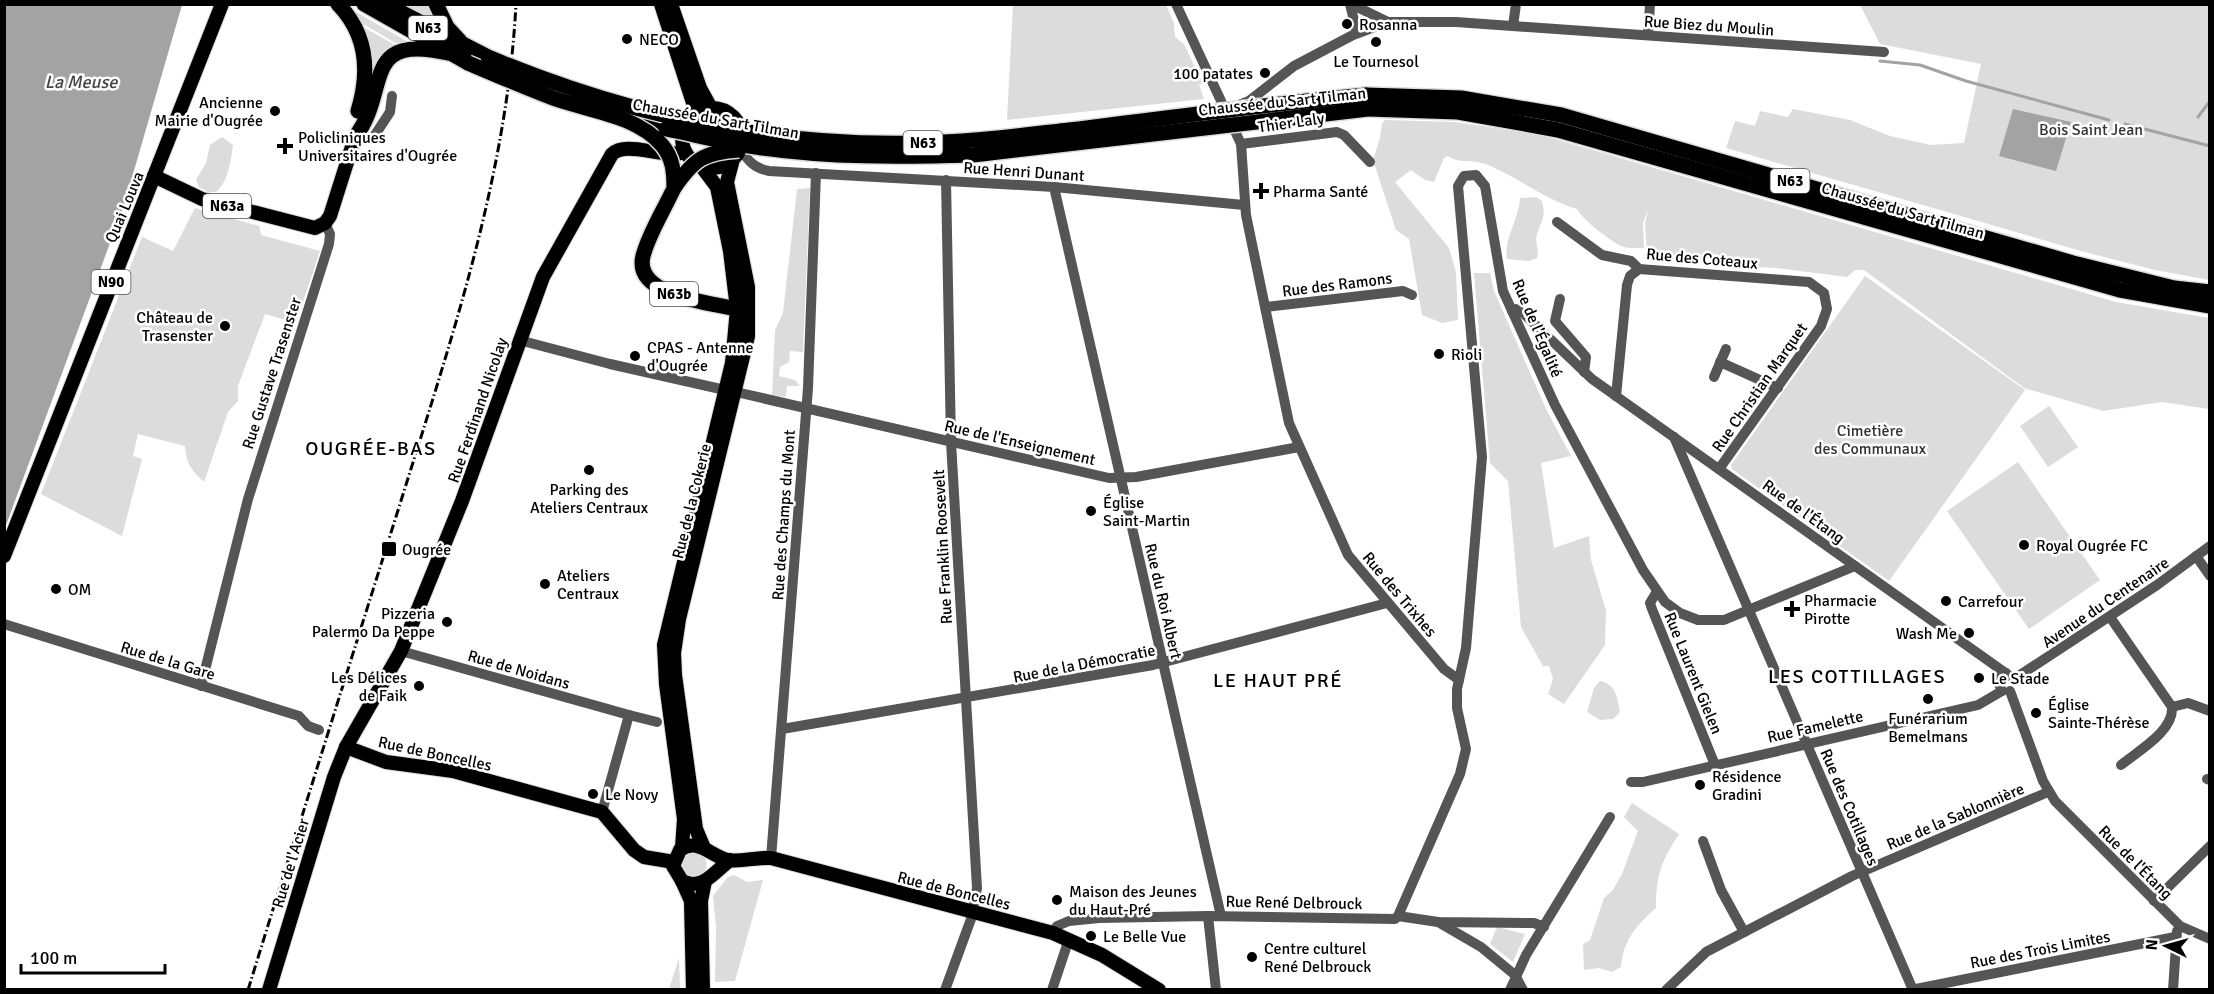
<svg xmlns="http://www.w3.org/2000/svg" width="2214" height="994" font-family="Signika,sans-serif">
<rect width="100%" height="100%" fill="#fff"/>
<!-- green -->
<g fill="#dcdcdc">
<polygon points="1013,4 1166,5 1174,23 1175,37 1184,44 1203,84 1199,84 1204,99 1007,120"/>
<polygon points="402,5 429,5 435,22"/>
<polygon points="1860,5 2209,5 2209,280 2155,270 2081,251 1726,148 1735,121 1755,126 1760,111 1788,117 1793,109 1850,120 1890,136 1931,145 1964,143 1981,64 1880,44"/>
<polygon points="351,9 408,42 409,44 402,47 365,25 359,26"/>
<polygon points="365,28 397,46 367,92 361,30"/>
<path d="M1385,120L1455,122L1541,135L2116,302L2209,318V409L2162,402L2103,411L2024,388L1864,270H1855L1847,277L1776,268L1721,265L1707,259L1689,262L1659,261L1647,255L1645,224L1648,209L1643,223L1644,248C1636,248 1628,249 1621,246C1609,240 1583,220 1577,209C1544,199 1519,178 1488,165C1470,158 1462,165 1448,156L1444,158L1434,182L1425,180L1411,170L1395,182L1449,248L1456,272L1458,320L1442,323L1422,315L1409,239L1396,230L1373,160L1380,138L1382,123Z"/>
<path d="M222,137L233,145C231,161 228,182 216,192H208L199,187L196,180L206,163L210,145Z"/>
<polygon points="810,188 803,352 790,351 789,362 780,367 779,376 795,380 800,386 787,386 786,397 772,395 775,330 783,313 797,189"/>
<path d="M1536,197L1542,201C1546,220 1542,217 1537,234C1534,242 1540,250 1537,258L1529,261L1507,259C1503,240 1519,219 1520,198Z"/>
<path d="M195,208L259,226L261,235L320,251L296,323L265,314L238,386V401L228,412L204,482C191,470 186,463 185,446L138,434L133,456L142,459L122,536L41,494L142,237L173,251Z"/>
<polygon points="1474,273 1490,273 1494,291 1547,411 1571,456 1541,463 1554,548 1589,536 1591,560 1606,611 1605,645 1564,704 1548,694 1553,679 1549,666 1543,666 1521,627 1508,481 1490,463"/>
<polygon points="1865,276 2025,390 1889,581 1732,469 1731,465"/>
<polygon points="2049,406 2078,447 2048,467 2020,426"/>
<polygon points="2018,462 2100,580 2029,629 1947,511"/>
<path d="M1600,681C1617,685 1617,697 1620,712L1613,719L1600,720L1587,712L1594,688Z"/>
<path d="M1632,803L1679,834C1661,862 1656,875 1656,908C1636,926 1623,940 1621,967L1612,972L1599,968L1584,970L1583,944L1590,940L1604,898L1613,890L1622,874L1638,831L1624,817Z"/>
<path d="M693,851C703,854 708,858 706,870L696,878L684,874L680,867L681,858Z"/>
<polygon points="734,875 747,882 763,880 735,981 715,982 716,927 713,896 728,877"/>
<polygon points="1497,927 1525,934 1513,962 1490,944"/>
<polygon points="679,958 680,989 669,989"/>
</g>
<!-- water -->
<g fill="#a3a3a3">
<polygon points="5,4 182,5 124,205 5,528"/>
<polygon points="2013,109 2071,122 2056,171 1999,156"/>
</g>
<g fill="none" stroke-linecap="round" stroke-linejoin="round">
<!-- stream -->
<g stroke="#a3a3a3" stroke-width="3">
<polyline points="1880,61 1920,65 1966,81 2109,120"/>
<polyline points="2198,117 2210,101"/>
<polyline points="2125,124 2210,146"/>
</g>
<defs>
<g id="major">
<polyline points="661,4 696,112"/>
<polyline points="671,4 700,88 711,108"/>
<circle cx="712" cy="138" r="30"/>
<polyline points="154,176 202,199 315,228 325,223 330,216 355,137"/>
<polyline points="4,556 222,4"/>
<polyline points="346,747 386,762 453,771 602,812 634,850 644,857 674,862"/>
<polyline points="682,848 684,819 666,684 664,645 732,363 737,309 730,251 717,187 702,167"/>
<polyline points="704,848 696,829 675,675 674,653 679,619 748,336 748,287 727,182 732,163"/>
<path d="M730,860C715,871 702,892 682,881L673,866L680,850C698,837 710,856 728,860C742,862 757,857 771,858L1053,933L1102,955L1159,990"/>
<polyline points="682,881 691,901 693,990"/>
<path d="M269,990L334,777L346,747L401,651L462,501L543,277L612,154C627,140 663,159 685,152"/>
<polyline points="703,990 701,901 705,881"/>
</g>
<g id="highway">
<path d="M338,4C368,35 370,72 358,111"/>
<polyline points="364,4 468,63"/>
<polyline points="385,4 488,57"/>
<polyline points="436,4 447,27 460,41"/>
<polyline points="1366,95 1461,98 1561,115 2073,263 2174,288 2210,292"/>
<polyline points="1368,109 1458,112 1558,130 2120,290 2210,306"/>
<polyline points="634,123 666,129"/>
<path d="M355,137C391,91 359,33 448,53"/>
<path d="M674,188C664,210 649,233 643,256C633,296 711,303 737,309"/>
</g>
</defs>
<!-- major casing -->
<use href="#major" stroke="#dbdbdb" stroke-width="16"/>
<!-- highway casing -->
<use href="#highway" stroke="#dbdbdb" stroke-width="18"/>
<!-- minor -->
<g stroke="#555" stroke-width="10">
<polyline points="1176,4 1241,144 1246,215 1289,423 1348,555 1444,669 1459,680"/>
<polyline points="1350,4 1357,33"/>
<polyline points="1351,4 1388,22"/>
<polyline points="1513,26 1516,4"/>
<polyline points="1648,35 1650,4"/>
<polyline points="1239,105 1249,101 1294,66 1353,35 1388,22 1456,22 1884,52"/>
<polyline points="355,137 362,140 373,138 390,112 392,96"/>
<polyline points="1241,144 1337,132 1344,135 1370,162"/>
<path d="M740,148C748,161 754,168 769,171L1054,187L1244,205"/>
<polyline points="1054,187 1221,916"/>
<polyline points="1557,222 1602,255 1631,261 1639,269 1809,282 1824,293 1827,309 1821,326 1719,469"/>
<polyline points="1560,299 1555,321 1586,357 1584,372"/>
<polyline points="1265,307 1403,291 1412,295"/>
<polyline points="1512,311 1516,309 1523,313 1592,379 2014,679"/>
<polyline points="519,340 610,364 725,390"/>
<polyline points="1720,362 1778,388"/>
<polyline points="1714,377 1726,349"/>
<polyline points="736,392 1109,478 1136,477 1299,447"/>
<polyline points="1616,396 1627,285 1630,276 1639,269"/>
<polyline points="1674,437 1913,990"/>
<polyline points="2196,556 2210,576"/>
<polyline points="1656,593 1650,603 1652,609 1715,765"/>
<path d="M2110,617L2172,707C2174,731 2138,751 2121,765"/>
<polyline points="4,624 299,716 308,726 319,730"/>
<polyline points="401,651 629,715 602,812"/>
<polyline points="2014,679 2157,585 2210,546"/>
<polyline points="201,686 248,499 329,244 330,234 325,223"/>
<polyline points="2002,691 1997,680 2006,673"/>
<polyline points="2010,691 2043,781 2055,801 2180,926 2210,939"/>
<polyline points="2172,707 2188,703 2210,711"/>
<polyline points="629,715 657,722"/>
<polyline points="782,729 1153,665 1387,603"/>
<polyline points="2207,779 2210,780"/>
<polyline points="1631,782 1643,782 1978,705 2002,691"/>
<polyline points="1703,841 1721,890 1744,932"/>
<polyline points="771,858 808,388 816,173"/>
<polyline points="2154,901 2210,846"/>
<polyline points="1208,916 1216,990"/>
<polyline points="1398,916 1438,922 1534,923 1544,927"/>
<polyline points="1438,922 1481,947 1515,975 1523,990"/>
<polyline points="1053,933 1057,926 1069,921 1099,918 1208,916 1395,919 1398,916 1460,774 1466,749 1457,708 1457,689 1466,648 1482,457 1458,186 1464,176 1476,175 1485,186 1503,291 1555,405 1643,570 1665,602 1680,613 1698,620 1724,620 1855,566"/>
<polyline points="945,990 971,919 977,888 951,442 946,180"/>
<polyline points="1052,990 1069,939"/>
<polyline points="1510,990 1526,955 1610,817"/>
<polyline points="1666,990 1706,952 1852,876 2048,792"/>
<polyline points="1911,990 2175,937"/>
<polyline points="2173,990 2177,931"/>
</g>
<!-- major -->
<use href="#major" stroke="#000" stroke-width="14"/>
<!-- highway -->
<use href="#highway" stroke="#000" stroke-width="15"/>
<!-- rail -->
<path stroke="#000" stroke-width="3" stroke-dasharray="9 3 1.5 3" stroke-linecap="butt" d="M248,990C298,828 349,666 400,504C451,340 507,177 516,4"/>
<defs>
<g id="highway-bridge">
<path d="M488,57C622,113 765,146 911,143C964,143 1017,136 1069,130C1168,118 1267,104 1366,95"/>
<path d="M468,63C496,75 524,87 553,98C589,111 636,115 662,145C673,158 674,172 674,188"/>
<path d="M666,129C696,135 726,143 756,147C829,158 901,157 973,155L1368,109"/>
<path d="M674,188C694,159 704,152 739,150"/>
</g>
</defs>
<!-- highway-bridge casing -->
<use href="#highway-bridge" stroke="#dbdbdb" stroke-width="18" stroke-linecap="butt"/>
<!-- highway-bridge -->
<use href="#highway-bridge" stroke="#000" stroke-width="15"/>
</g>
<!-- markers -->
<g fill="#000" stroke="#fff" stroke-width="2">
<circle cx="1347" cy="24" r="6"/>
<circle cx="627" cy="39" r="6"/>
<circle cx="1376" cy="42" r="6"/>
<circle cx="1265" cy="73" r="6"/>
<circle cx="275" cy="111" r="6"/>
<path d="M282 137h6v6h6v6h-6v6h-6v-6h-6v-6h6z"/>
<path d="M1258 182h6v6h6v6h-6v6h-6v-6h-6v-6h6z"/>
<circle cx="225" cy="326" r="6"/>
<circle cx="1439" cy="354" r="6"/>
<circle cx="635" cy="356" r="6"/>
<circle cx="589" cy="470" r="6"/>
<circle cx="1091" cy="511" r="6"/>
<circle cx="2024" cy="545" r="6"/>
<rect x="381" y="541" width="16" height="16" rx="3"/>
<circle cx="545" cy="584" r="6"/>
<circle cx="56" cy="589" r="6"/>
<circle cx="1946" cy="601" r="6"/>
<path d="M1789 600h6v6h6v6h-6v6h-6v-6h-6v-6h6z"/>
<circle cx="447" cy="622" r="6"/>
<circle cx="1969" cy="633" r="6"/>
<circle cx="1979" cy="678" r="6"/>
<circle cx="419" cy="686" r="6"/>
<circle cx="1928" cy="699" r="6"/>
<circle cx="2036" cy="713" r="6"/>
<circle cx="1700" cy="785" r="6"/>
<circle cx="593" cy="794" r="6"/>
<circle cx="1057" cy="900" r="6"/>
<circle cx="1091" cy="936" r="6"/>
<circle cx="1252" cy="957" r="6"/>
</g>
<g text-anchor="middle" stroke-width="5" stroke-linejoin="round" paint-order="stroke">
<!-- shield labels -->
<g fill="#fff" stroke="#4c4c4c" stroke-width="1.5">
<rect x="408.5" y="16" width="39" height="24" rx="4.5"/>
<rect x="903.5" y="131" width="39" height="24" rx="4.5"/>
<rect x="1770.5" y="169" width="39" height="24" rx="4.5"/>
<rect x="203" y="194" width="48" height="24" rx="4.5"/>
<rect x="91.5" y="270" width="39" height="24" rx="4.5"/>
<rect x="650" y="282" width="48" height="24" rx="4.5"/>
</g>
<g font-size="15" font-weight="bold" fill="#000">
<text x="428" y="33">N63</text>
<text x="923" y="148">N63</text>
<text x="1790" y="186">N63</text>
<text x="227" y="211">N63a</text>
<text x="111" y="287">N90</text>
<text x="674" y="299">N63b</text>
</g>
<!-- poi labels -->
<g font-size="16" fill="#000" stroke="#fff" text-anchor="start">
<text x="1359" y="30">Rosanna</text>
<text x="639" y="45">NECO</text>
<text x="1376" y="67" text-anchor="middle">Le Tournesol</text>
<text x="1253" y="79" text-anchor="end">100 patates</text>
<text x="263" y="108" text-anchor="end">Ancienne<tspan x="263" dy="18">Mairie d'Ougrée</tspan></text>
<text x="298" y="143">Policliniques<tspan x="298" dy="18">Universitaires d'Ougrée</tspan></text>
<text x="1273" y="197">Pharma Santé</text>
<text x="213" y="323" text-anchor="end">Château de<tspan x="213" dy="18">Trasenster</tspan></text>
<text x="647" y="353">CPAS - Antenne<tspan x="647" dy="18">d'Ougrée</tspan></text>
<text x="1451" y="360">Rioli</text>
<text x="589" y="495" text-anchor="middle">Parking des<tspan x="589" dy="18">Ateliers Centraux</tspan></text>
<text x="1103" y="508">Église<tspan x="1103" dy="18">Saint-Martin</tspan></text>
<text x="2036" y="551">Royal Ougrée FC</text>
<text x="402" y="555">Ougrée</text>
<text x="557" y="581">Ateliers<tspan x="557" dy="18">Centraux</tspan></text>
<text x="68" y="595">OM</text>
<text x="1804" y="606">Pharmacie<tspan x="1804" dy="18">Pirotte</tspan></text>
<text x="1958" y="607">Carrefour</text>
<text x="435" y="619" text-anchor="end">Pizzeria<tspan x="435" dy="18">Palermo Da Peppe</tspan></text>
<text x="1957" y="639" text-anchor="end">Wash Me</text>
<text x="407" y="683" text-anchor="end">Les Délices<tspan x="407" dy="18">de Faik</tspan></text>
<text x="1991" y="684">Le Stade</text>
<text x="2048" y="710">Église<tspan x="2048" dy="18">Sainte-Thérèse</tspan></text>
<text x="1928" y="724" text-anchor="middle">Funérarium<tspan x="1928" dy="18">Bemelmans</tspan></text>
<text x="1712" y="782">Résidence<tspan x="1712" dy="18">Gradini</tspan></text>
<text x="605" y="800">Le Novy</text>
<text x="1069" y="897">Maison des Jeunes<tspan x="1069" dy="18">du Haut-Pré</tspan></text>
<text x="1103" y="942">Le Belle Vue</text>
<text x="1264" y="954">Centre culturel<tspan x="1264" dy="18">René Delbrouck</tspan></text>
</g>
<!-- street labels -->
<g font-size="16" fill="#000" stroke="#fff">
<text transform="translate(1709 25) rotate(4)" y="6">Rue Biez du Moulin</text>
<text transform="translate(1282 101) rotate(-6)" y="6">Chaussée du Sart Tilman</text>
<text transform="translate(716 118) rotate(10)" y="6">Chaussée du Sart Tilman</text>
<text transform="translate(1291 122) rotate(-8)" y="6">Thier Laly</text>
<text transform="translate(1024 171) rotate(4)" y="6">Rue Henri Dunant</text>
<text transform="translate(124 207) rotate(-67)" y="6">Quai Louva</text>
<text transform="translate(1903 210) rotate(16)" y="6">Chaussée du Sart Tilman</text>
<text transform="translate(1702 258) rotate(5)" y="6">Rue des Coteaux</text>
<text transform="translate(1337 284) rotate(-7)" y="6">Rue des Ramons</text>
<text transform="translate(1538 328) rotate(67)" y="6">Rue de l'Égalité</text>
<text transform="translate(271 373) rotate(-72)" y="6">Rue Gustave Trasenster</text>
<text transform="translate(1759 387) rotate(-55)" y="6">Rue Christian Marquet</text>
<text transform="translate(477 410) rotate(-71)" y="6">Rue Ferdinand Nicolay</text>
<text transform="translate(1020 442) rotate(13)" y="6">Rue de l'Enseignement</text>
<text transform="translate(691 501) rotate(-76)" y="6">Rue de la Cokerie</text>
<text transform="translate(1804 511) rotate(36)" y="6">Rue de l'Étang</text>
<text transform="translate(783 515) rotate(-86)" y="6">Rue des Champs du Mont</text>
<text transform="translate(942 547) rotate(-93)" y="6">Rue Franklin Roosevelt</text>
<text transform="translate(1400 594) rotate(50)" y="6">Rue des Trixhes</text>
<text transform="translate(1164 601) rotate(77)" y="6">Rue du Roi Albert</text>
<text transform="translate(2105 602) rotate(-34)" y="6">Avenue du Centenaire</text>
<text transform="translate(168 660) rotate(17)" y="6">Rue de la Gare</text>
<text transform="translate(1084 663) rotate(-11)" y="6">Rue de la Démocratie</text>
<text transform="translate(519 669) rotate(16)" y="6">Rue de Noidans</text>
<text transform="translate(1694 673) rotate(68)" y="6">Rue Laurent Gielen</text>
<text transform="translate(1815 726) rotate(-13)" y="6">Rue Famelette</text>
<text transform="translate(435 753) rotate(12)" y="6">Rue de Boncelles</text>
<text transform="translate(1850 807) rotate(67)" y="6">Rue des Cotillages</text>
<text transform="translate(1955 816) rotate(-23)" y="6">Rue de la Sablonnière</text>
<text transform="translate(2136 862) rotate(45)" y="6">Rue de l'Étang</text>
<text transform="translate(290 863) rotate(-73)" y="6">Rue de l'Acier</text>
<text transform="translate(954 890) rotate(14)" y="6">Rue de Boncelles</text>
<text transform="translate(1294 902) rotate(1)" y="6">Rue René Delbrouck</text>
<text transform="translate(2040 949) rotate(-11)" y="6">Rue des Trois Limites</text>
</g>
<!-- park labels -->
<g font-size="16" fill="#333" stroke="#fff">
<text x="2091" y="135">Bois Saint Jean</text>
<text x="1870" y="436">Cimetière<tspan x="1870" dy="18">des Communaux</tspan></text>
</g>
<!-- water labels -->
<g font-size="18" font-style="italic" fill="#444" stroke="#fff">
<text x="81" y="88">La Meuse</text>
</g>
<!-- quarter labels -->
<g font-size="20" letter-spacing="1.5" fill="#000" stroke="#fff">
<text x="371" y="455">OUGRÉE-BAS</text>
<text x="1857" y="683">LES COTTILLAGES</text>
<text x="1278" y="687">LE HAUT PRÉ</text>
</g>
</g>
<!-- border -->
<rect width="2214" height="994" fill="none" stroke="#000000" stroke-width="12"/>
<!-- north arrow -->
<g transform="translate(2166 946) rotate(275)" stroke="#ffffff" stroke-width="4.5" paint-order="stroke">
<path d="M0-4.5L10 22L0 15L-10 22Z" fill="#000000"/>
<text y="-9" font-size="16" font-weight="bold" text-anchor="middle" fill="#000000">N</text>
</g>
<!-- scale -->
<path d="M21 964v9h144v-9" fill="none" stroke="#000000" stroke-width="3"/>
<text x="30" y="964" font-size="18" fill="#000000" stroke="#ffffff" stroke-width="4.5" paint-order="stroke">100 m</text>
</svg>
